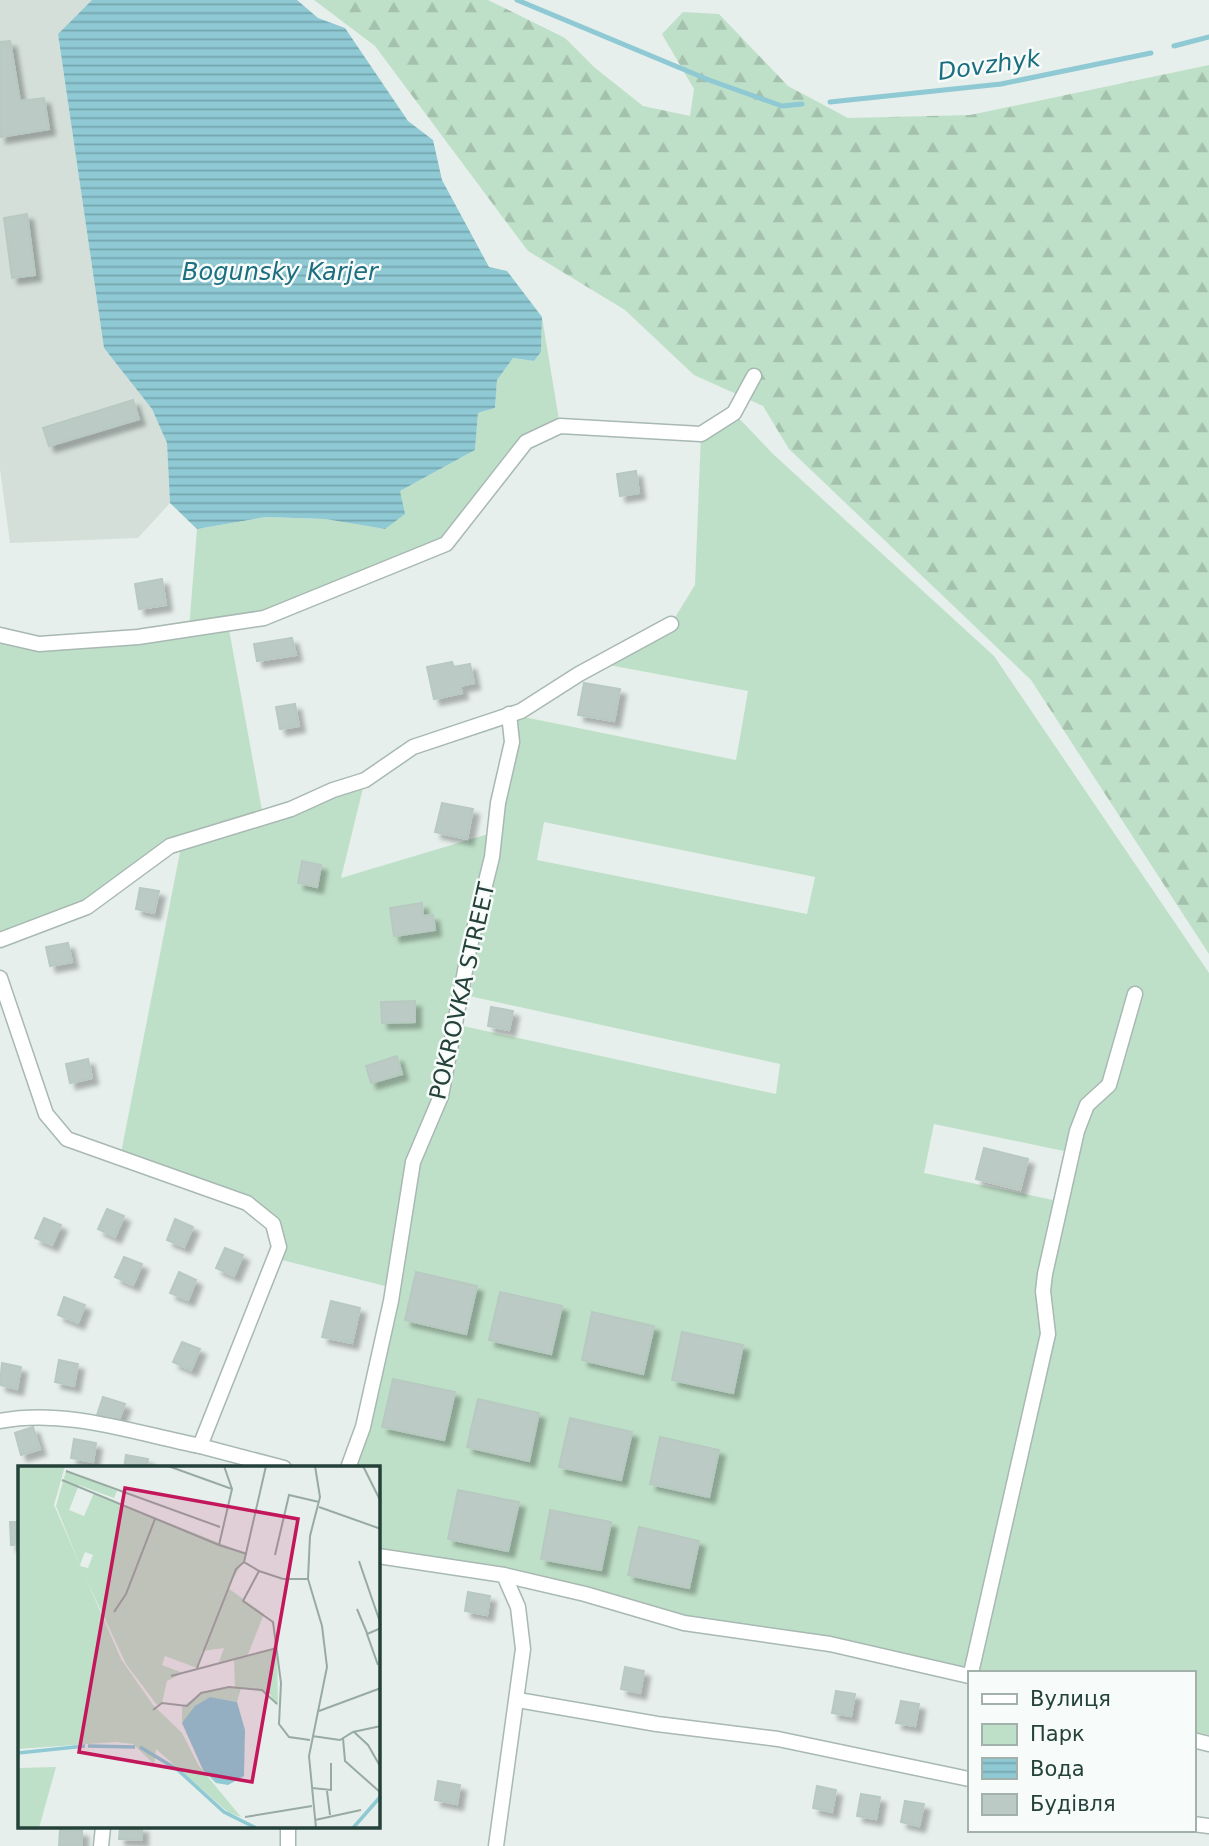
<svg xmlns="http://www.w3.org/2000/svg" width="1209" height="1846" font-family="'DejaVu Sans',sans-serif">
<defs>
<pattern id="forest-firs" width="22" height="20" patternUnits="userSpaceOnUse" patternTransform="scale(1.75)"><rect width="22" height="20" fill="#bfe0c8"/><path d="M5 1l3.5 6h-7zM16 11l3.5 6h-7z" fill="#a4c1ad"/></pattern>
<pattern id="water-rules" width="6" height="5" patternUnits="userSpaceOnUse" patternTransform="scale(1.75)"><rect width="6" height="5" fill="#8ec9d4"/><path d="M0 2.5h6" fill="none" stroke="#74a5ad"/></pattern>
<filter id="shadow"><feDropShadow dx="6" dy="6" stdDeviation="2" flood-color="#0004"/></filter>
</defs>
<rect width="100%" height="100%" fill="#e6efeb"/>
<!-- built -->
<polygon fill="#d4dfda" points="0,0 92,0 58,34 104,348 152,409 167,443 170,503 138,538 10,543 0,469"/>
<!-- green -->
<path fill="#bfe0c8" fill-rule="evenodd" d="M542,317L560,426L526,442L446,544L228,624L263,816L365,780L341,878L495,832L509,714L736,760L748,691L598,663L671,624L695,585L701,434L734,413L773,454L994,656L1209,973V1735L1193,1732V1673H969L684,1623L585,1594L378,1556V1468H348L393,1288L274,1258L273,1224L247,1203L120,1158L182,842L87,907L0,940V635L39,644L189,629L197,529L266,517L325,519L385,529L400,491L475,450L478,413L495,408L497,380L513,358L534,361L541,352ZM544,822L815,877L807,914L537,860ZM460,994L780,1064L776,1094L454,1024ZM934,1124L1064,1151L1053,1200L924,1173Z"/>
<!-- forest -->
<polygon fill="url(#forest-firs)" points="314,0 488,0 565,38 594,67 643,106 690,116 694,89 662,34 683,12 719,14 788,86 848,118 970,115 1209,65 1209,954 1031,680 789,449 763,406 694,375 625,310 528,251 375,46"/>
<!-- water -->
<polygon fill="url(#water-rules)" points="92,0 297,0 318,18 345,28 408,121 433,140 442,180 489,267 507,271 542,317 541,352 534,361 513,358 497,380 495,408 478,413 475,450 400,491 405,514 385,529 325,519 266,517 197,529 170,503 167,443 152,409 104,348 58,34"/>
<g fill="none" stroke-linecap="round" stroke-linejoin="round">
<!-- stream -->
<g stroke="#8ec9d4" stroke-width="5">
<polyline points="517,0 709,80 782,106 802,104"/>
<polyline points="1174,46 1209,37"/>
<polyline points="830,102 1001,84 1151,53"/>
</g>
</g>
<!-- building -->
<g fill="#bbcac4" stroke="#b8c9c2" stroke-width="2" filter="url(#shadow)">
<polygon points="10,41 20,101 44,98 49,129 0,137 0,42"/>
<polygon points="27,214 35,275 12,278 4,218"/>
<polygon points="133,400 139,419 49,446 43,428"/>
<polygon points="636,471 639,493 620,496 617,474"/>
<polygon points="162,579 166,605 139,609 135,584"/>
<polygon points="292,638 296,655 257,661 254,644"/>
<polygon points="452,662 454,667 470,664 474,683 460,686 462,693 434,699 427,667"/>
<polygon points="584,683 620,689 614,721 578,715"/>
<polygon points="295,704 299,726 280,729 276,707"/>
<polygon points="442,803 473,809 467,839 435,832"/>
<polygon points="302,861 321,865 317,887 298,883"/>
<polygon points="140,888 159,891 154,913 136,909"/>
<polygon points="422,903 423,916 433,915 435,930 394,936 390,908"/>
<polygon points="68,943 72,962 50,966 46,947"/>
<polygon points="415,1001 415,1022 382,1023 381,1002"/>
<polygon points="491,1007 513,1011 509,1030 488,1026"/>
<polygon points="397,1056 402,1074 371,1083 366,1066"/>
<polygon points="88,1059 92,1078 70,1083 66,1064"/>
<polygon points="984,1148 1028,1159 1020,1190 976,1179"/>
<polygon points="107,1209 124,1216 115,1237 98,1229"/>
<polygon points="44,1218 61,1225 52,1245 35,1238"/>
<polygon points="175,1219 193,1227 184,1247 167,1240"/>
<polygon points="225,1248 243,1255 234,1276 216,1268"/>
<polygon points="124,1257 142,1264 133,1285 115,1277"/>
<polygon points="179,1272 196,1280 188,1300 170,1293"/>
<polygon points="416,1272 477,1286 466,1334 405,1320"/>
<polygon points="500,1292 562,1306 551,1354 489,1340"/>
<polygon points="64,1297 85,1305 78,1323 58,1315"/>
<polygon points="331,1301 360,1308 352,1343 322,1337"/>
<polygon points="592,1312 654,1326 643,1374 582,1360"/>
<polygon points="682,1332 743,1345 733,1393 672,1380"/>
<polygon points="182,1342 200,1349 191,1370 173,1362"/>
<polygon points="59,1360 78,1364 74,1386 55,1382"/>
<polygon points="2,1363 21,1367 17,1389 0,1385"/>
<polygon points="393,1379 455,1392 444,1440 382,1427"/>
<polygon points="103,1397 125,1404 118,1422 97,1415"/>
<polygon points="478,1399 539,1413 529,1461 467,1447"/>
<polygon points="570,1418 632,1432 621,1480 559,1467"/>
<polygon points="33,1427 40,1449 21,1455 15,1433"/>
<polygon points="660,1437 719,1450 709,1497 650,1484"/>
<polygon points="74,1439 96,1443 93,1462 71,1458"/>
<polygon points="126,1455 148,1459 147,1468 124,1468"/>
<polygon points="458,1490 519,1502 508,1551 448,1539"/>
<polygon points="550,1510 611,1522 601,1570 541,1559"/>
<polygon points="10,1522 19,1522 19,1544 11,1545"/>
<polygon points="639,1527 699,1541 689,1588 628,1575"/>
<polygon points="468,1592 490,1596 487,1615 465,1611"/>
<polygon points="625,1667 644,1671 640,1693 621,1689"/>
<polygon points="836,1691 855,1694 851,1716 832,1713"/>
<polygon points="901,1701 919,1704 915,1726 896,1723"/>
<polygon points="438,1781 460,1785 457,1804 435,1800"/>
<polygon points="817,1786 836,1790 832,1812 813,1808"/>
<polygon points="861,1794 880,1797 876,1819 857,1816"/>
<polygon points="905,1801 924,1804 919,1826 901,1822"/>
<polygon points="120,1827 142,1827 142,1840 119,1839"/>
<polygon points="60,1830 82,1831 82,1846 59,1846"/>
</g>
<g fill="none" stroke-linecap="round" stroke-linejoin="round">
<defs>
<g id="minor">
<polyline points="0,635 39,644 138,637 264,618 446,544 526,442 560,426 701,434 734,413 754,376"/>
<polyline points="0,940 87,907 170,846 291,809 333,790 365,780 413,747 521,711 579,674 671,624"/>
<polyline points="0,978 46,1114 67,1139 247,1203 273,1224 279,1247 200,1446 284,1468"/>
<path d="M0,1421C65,1408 135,1433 200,1446"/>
<polyline points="348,1468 363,1427 391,1301 413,1162 441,1096 469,950 492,857 498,803 512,742 509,714"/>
<polyline points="378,1556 504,1575 518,1607 523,1649 496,1846"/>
<polyline points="504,1575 585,1594 684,1623 830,1644 969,1676"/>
<polyline points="971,1673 1048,1334 1043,1291 1045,1274 1077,1131 1087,1105 1109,1085 1135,994"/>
<polyline points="518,1700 657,1724 778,1739 969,1779"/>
<polyline points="1193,1740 1209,1744"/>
<polyline points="1193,1824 1209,1826"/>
<polyline points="288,1827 288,1846"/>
<polyline points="101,1846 103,1827"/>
</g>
</defs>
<!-- minor casing -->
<use href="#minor" stroke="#a8b8b2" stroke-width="17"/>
<!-- minor -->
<use href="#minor" stroke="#fff" stroke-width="14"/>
</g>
<g text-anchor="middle" stroke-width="5" stroke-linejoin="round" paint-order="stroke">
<!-- street labels -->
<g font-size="23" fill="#24423a" stroke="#f7fbf9">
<text transform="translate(462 991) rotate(-77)" y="8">POKROVKA STREET</text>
</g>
<!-- water labels -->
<g font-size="24" font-style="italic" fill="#1c6f80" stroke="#f7fbf9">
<text transform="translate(989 65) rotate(-8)" y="8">Dovzhyk</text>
<text x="280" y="280">Bogunsky Karjer</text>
</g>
</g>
<!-- overview -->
<g transform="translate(18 1466)">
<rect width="362" height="362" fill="#e6efeb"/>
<path d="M48,5L99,25L96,32L61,19L51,44L66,50L76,27L229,88L210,122L246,148L229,191L259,182L260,240L251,227L223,222L219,236L192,231L164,257V241L183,227L217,221L216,193L201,196L206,182L184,185L179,202L147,190L144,199L165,207L149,215L144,237L139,239L108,198L62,100L70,102L75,89L67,86L62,99L38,40Z" fill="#bfe0c8"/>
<path d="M0,0H47L36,39L103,193L135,239L164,267L181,300L223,351L211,347L138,283L136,298L115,278L98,276L0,283ZM38,301L21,362H0V302Z" fill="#bfe0c8"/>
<path d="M192,231L219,236L227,264L226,310L210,319L198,317L185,304L164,257L177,240Z" fill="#8ec9d4"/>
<path fill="none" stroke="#8ec9d4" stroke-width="3.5" d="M70,280L117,281M122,281L160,304L206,346L238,362M0,287L67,280M335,362L363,330"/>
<path fill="none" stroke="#98aaa4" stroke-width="2" d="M150,0L214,23M206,0L214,23L201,79L229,88M248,0L226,96L241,105L225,135L255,156L263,217L261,258L271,271L292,274M297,0L302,31L292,70L290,113L304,160L309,201L291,290L298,362M345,0L363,36M48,5L202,61M44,14L201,79M301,41L363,63M257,89L271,29L301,36M341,95L363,159M241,105L265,113H290M339,143L349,167M96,146L108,128L137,53M360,199L349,168L363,162M179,202L218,103L226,96M153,210L259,182M135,244L144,237L169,240L183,227L211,221L244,224L259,238M301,245L363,222M336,266L350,279L362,300M294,270L322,274L335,266L363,260M325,272L327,295L363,327M294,322L313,324V297M309,325L312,349M227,351L294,340M297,354L343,344"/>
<path fill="#c2185b" fill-opacity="0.15" stroke="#c2185b" stroke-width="3.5" d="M107,22L280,53L234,316L61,286Z"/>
<rect width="362" height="362" fill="none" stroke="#24423a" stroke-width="3.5"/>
</g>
<!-- legend -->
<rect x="968" y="1671" width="228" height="161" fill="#f7fbf9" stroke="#a3b1ad" stroke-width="2"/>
<rect x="982" y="1694" width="35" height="10" fill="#ffffff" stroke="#a3b1ad" stroke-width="2"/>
<text x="1030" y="1706" font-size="21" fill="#24423a">Вулиця</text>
<rect x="982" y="1724" width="35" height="21" fill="#bfe0c8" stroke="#a3b1ad" stroke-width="2"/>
<text x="1030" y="1741" font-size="21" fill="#24423a">Парк</text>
<rect x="982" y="1758" width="35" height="21" fill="url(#water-rules)" stroke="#a3b1ad" stroke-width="2"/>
<text x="1030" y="1776" font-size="21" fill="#24423a">Вода</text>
<rect x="982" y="1794" width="35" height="21" fill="#bbcac4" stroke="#a3b1ad" stroke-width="2"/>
<text x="1030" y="1811" font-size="21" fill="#24423a">Будівля</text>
</svg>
